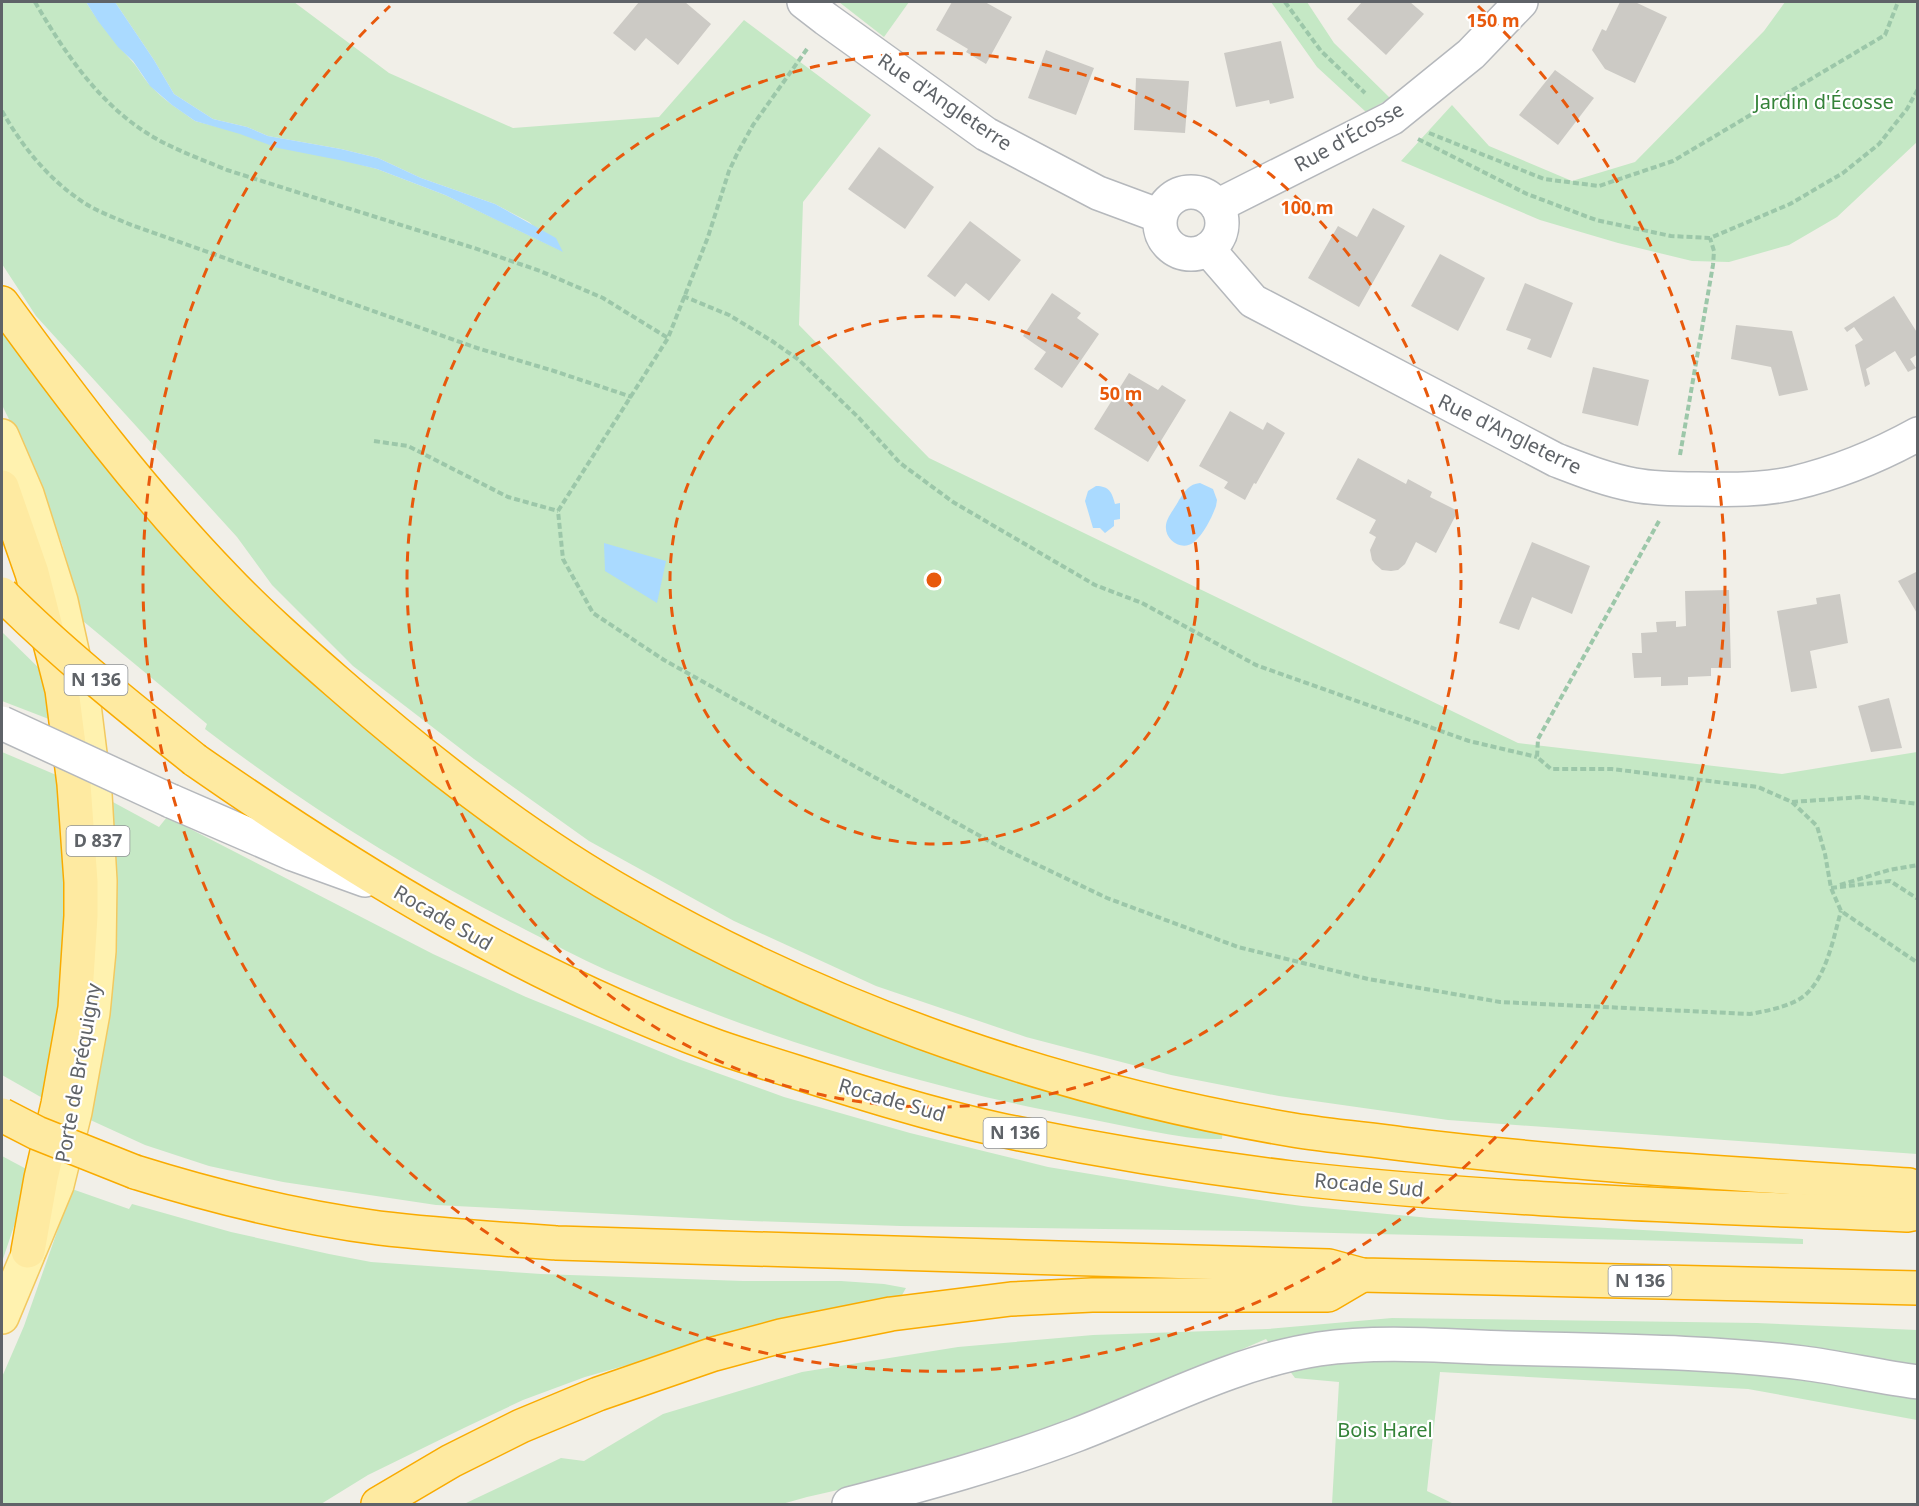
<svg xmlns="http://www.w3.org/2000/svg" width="1919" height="1506" font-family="'Noto Sans',sans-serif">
<rect width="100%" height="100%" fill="#f1efe8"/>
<!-- green -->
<g fill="#c5e8c5">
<path d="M2,2H86C99,23 114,41 131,60C139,68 143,79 151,86C163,100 180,110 195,121L377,169L445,195L562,251L529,222L495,204L421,178L378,158L341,149L268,136L247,127L213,119L174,94L154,60L115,2H294L389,73L513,128L659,117L744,20L871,115L803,202L799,325L929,458L1518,743L1782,774L1917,752V1154L1448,1120L1279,1096L1171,1075L1026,1037L876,986L734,921L589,841L474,759L353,666L272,585L237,537L36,316L2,264Z"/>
<polygon points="839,2 909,2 884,37"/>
<polygon points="1271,2 1307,2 1334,43 1390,98 1366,112 1317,67"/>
<polygon points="1785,2 1918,2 1917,142 1837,217 1789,245 1729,262 1692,261 1618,243 1540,220 1401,161 1452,105 1489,146 1572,181 1635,162 1764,31"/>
<path d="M2,327L133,503L181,557L240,616L369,732L433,783L632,913L1223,1128L1222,1139C1194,1140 1167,1134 1139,1129C1103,1122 1066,1114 1030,1107C884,1075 743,1029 606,970C579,958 552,943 526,930C413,873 306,806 205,729L207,724L83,621L62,544L31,464L2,405Z"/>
<polygon points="2,632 45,674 54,721 2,701"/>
<polygon points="2,752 61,777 65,823 67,959 46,1100 2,1075"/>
<polygon points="111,801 159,827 167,817 433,954 526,997 681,1060 784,1097 910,1133 1048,1167 1169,1187 1302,1206 1430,1218 1803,1239 1803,1244 1246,1231 900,1226 751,1221 436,1205 283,1182 209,1166 145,1145 86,1118 113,978 116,903"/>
<polygon points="2,1156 30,1171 19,1211 2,1262"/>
<polygon points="72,1189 129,1209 132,1204 231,1232 329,1254 371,1262 541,1274 743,1281 841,1281 884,1284 906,1288 902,1295 702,1344 585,1377 523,1400 466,1427 368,1475 321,1504 2,1504 2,1377 24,1326"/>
<polygon points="1392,1318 1757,1323 1917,1330 1917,1420 1748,1389 1440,1372 1427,1491 1454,1504 1332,1504 1339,1382 1295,1378 1266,1339 1154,1387 1021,1439 904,1475 807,1497 782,1504 464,1504 561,1458 584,1461 663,1414 802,1372 958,1347 1093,1335 1268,1329"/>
</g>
<!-- water -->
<g fill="#aadaff">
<polygon points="86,2 115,2 154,60 174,94 213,119 247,127 268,136 341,149 378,158 421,178 495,204 556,238 563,252 445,195 377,169 339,160 278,148 240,134 195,121 172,105 150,86 133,61 118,47 98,21"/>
<path d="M1200,483L1213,489L1217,500L1216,506C1212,517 1204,534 1194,542C1182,552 1164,540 1166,525C1167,517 1175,508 1179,500C1185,491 1189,484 1200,483Z"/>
<path d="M1096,486C1109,486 1112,492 1115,504L1120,503V519L1114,520V526L1105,533L1100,528H1093L1085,501L1088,491Z"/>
<polygon points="604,543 666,561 657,603 605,571"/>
</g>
<!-- building -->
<g fill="#cccac5">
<polygon points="639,2 685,2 711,24 678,65 646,38 635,51 613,33"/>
<polygon points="952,2 985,2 1012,17 986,64 966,52 968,49 936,30"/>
<polygon points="1362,2 1410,2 1424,14 1386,55 1347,19"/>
<polygon points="1620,2 1635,2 1667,17 1635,83 1605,69 1592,50 1602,29 1606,31"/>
<polygon points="1281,41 1294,98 1270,104 1269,100 1236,107 1224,53"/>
<polygon points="1046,50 1094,68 1076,115 1028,98"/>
<polygon points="1555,70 1594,98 1558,145 1519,115"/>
<polygon points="1136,78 1189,81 1185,133 1134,130"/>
<polygon points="879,147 934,187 905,229 848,189"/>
<polygon points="1373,208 1405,226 1359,307 1308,278 1338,226 1357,237"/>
<polygon points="970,221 1021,260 989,301 966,283 955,297 927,276"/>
<polygon points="1440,254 1485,278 1458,331 1411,306"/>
<polygon points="1525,283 1573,303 1551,358 1527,349 1531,339 1506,330"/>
<polygon points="1052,293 1081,313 1077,318 1099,334 1062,388 1034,369 1046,352 1023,336"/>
<polygon points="1894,296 1918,334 1918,354 1910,359 1916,368 1908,372 1895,351 1866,369 1870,384 1865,387 1855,345 1863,340 1854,327 1847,332 1844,328"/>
<polygon points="1736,325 1792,331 1808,390 1779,396 1771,367 1731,359"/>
<polygon points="1593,367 1649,380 1638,426 1582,413"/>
<polygon points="1129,373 1158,390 1162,385 1186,400 1148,462 1094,429"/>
<polygon points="1230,411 1263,430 1267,422 1285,433 1256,484 1254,483 1245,500 1224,488 1228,482 1199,466"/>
<polygon points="1358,458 1406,484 1408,479 1432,492 1430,497 1458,511 1436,553 1416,542 1405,564 1398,570 1391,571 1382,570 1375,564 1372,560 1370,550 1376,537 1369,533 1376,520 1336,499"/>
<polygon points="1532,542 1590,566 1572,614 1532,597 1519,630 1499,623"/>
<polygon points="1918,571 1918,615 1898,581"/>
<polygon points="1729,590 1731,668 1711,668 1711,676 1688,677 1688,685 1661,686 1661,677 1634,678 1632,653 1642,653 1641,633 1657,632 1656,622 1676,621 1676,627 1686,626 1685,591"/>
<polygon points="1840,594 1848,643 1810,651 1817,688 1791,692 1777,611 1817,604 1816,598"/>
<polygon points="1889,698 1902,748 1871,752 1858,706"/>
</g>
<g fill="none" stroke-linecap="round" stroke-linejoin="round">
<defs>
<g id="minor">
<polyline points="804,2 826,19 986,134 1098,193 1160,216"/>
<circle cx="1191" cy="223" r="31"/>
<polyline points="1217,206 1392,118 1471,54 1521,2"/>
<path d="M1208,249L1253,301L1556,460C1582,470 1607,480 1634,485C1655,489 1677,489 1698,489C1730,490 1763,490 1794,483C1836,473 1880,455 1918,434"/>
<polyline points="171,801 293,854 365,880"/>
<path d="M849,1504C925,1484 1002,1463 1076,1435C1155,1405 1234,1362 1319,1349C1381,1340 1445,1346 1506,1348C1606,1351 1705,1351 1803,1363C1842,1368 1879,1377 1918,1382"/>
</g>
<polyline id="primary" points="2,436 27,494 61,601 84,705 95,794 100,881 99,951 93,1013 75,1112 57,1185 2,1317"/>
<g id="trunk">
<path d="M2,303C72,399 141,491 224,577C259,614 298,648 337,682C426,760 527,839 630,897C835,1014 1061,1091 1293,1130C1330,1136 1366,1139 1403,1144C1571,1165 1740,1174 1909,1185L1918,1189"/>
<polyline points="2,487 32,573 62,690 74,784 81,882 81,916 75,1008 58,1104 41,1178 28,1251"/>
<path d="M195,760C359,874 530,979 718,1047C744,1056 770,1064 796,1072C862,1093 929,1114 996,1129C1094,1150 1193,1166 1292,1178C1496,1201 1702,1206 1907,1215L1918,1213"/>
<path d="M135,1172C215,1197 297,1217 379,1228C438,1235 498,1239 557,1243L1329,1266L1362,1275L1918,1288"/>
<polyline points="378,1504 451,1461 521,1426 598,1394 714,1354 781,1336 891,1314 1011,1299 1092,1295 1328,1295 1362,1275"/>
</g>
</defs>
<!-- minor casing -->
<use href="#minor" stroke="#b5b8bc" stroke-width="36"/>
<!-- primary casing -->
<use href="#primary" stroke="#f2c960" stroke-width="36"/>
<!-- trunk casing -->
<use href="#trunk" stroke="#f9ab00" stroke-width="36"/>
<!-- path -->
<g stroke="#9cc7a9" stroke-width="4" stroke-dasharray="6 3" stroke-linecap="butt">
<path d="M35,2C66,55 101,107 155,138C178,151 203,160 227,170L474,248L540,271L603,298L668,338"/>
<polyline points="1285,2 1321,51 1365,93"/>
<path d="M807,49L753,125L738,152L729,171L708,237L668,338L558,511L563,559L593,613L664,660L998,846L1107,898L1238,947L1368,979L1500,1002L1750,1014C1766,1011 1782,1008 1796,1001C1825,987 1833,939 1841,911"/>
<path d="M2,111C23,148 50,181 86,204C99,212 115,218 129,224L477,348L554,371L632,397"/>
<polyline points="1429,133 1544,179 1599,186 1673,161 1885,35 1898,2"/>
<polyline points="1418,139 1527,194 1596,220 1671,236 1710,238 1790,204 1843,173 1879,144 1907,109 1918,89"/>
<polyline points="683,296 729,315 772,341 799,360 859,418 900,463 953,502 1095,585 1142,603 1256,665 1469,741 1537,757"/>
<polyline points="374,441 408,446 508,497 558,511"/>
<polyline points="1680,455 1713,265 1714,251 1710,238"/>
<polyline points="1659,521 1538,739 1537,757 1551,769 1612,769 1758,787 1792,802 1817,826 1825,854 1831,888 1841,911 1918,963"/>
<polyline points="1792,802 1862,797 1918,804"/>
<polyline points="1840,885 1889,870 1918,865"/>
<polyline points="1831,888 1890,881 1918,899"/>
</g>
<!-- minor -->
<use href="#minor" stroke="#fff" stroke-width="33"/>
<!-- primary -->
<use href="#primary" stroke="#fff2af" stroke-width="33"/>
<!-- trunk -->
<use href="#trunk" stroke="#feeaa1" stroke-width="33"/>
<defs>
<polyline id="minor-bridge" points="2,723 171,801"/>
<g id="trunk-bridge">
<path d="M2,594C62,654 129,707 195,760"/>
<polyline points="2,1115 37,1133 135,1172"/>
</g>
</defs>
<!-- minor-bridge casing -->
<use href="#minor-bridge" stroke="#b5b8bc" stroke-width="36" stroke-linecap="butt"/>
<!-- trunk-bridge casing -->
<use href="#trunk-bridge" stroke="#f9ab00" stroke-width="36" stroke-linecap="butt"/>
<!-- minor-bridge -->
<use href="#minor-bridge" stroke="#fff" stroke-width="33"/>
<!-- trunk-bridge -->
<use href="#trunk-bridge" stroke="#feeaa1" stroke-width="33"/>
</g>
<!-- distance rings -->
<g fill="none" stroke="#e8590c" stroke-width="3" stroke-dasharray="10 8">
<circle cx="934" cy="580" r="264"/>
<circle cx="934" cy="580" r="527"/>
<path d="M1478 6A791 791 0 1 1 390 6"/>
</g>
<g text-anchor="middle" stroke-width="4.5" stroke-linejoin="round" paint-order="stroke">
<!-- shield labels -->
<g fill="#fff" stroke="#8f9295" stroke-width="1.5">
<rect x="64.5" y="665" width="63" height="30" rx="4.5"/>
<rect x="66.5" y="826" width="63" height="30" rx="4.5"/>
<rect x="983.5" y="1118" width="63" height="30" rx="4.5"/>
<rect x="1608.5" y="1266" width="63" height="30" rx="4.5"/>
</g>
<g font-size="18" font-weight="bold" fill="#5f6368">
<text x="96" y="686">N 136</text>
<text x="98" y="847">D 837</text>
<text x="1015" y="1139">N 136</text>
<text x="1640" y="1287">N 136</text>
</g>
<!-- street labels -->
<g font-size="20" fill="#5f6368" stroke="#fff">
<text transform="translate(945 102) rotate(34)" y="7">Rue d'Angleterre</text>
<text transform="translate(1349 137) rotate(-29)" y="7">Rue d'Écosse</text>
<text transform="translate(1510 434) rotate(26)" y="7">Rue d'Angleterre</text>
<text transform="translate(443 918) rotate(30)" y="7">Rocade Sud</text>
<text transform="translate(78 1073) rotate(-80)" y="7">Porte de Bréquigny</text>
<text transform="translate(892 1100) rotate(16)" y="7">Rocade Sud</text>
<text transform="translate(1369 1185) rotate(5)" y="7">Rocade Sud</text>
</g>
<!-- park labels -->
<g font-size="20" fill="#348238" stroke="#fff">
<text x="1824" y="109">Jardin d'Écosse</text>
<text x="1385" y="1437">Bois Harel</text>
</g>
</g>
<circle cx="934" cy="580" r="9" fill="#e8590c" stroke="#fff" stroke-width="3"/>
<g font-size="18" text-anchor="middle" font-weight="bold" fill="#e8590c" stroke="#fff" stroke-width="4.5" stroke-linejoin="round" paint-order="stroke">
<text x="1493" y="27">150 m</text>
<text x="1307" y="214">100 m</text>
<text x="1121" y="400">50 m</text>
</g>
<!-- border -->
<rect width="1919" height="1506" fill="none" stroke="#5f6368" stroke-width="6"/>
</svg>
